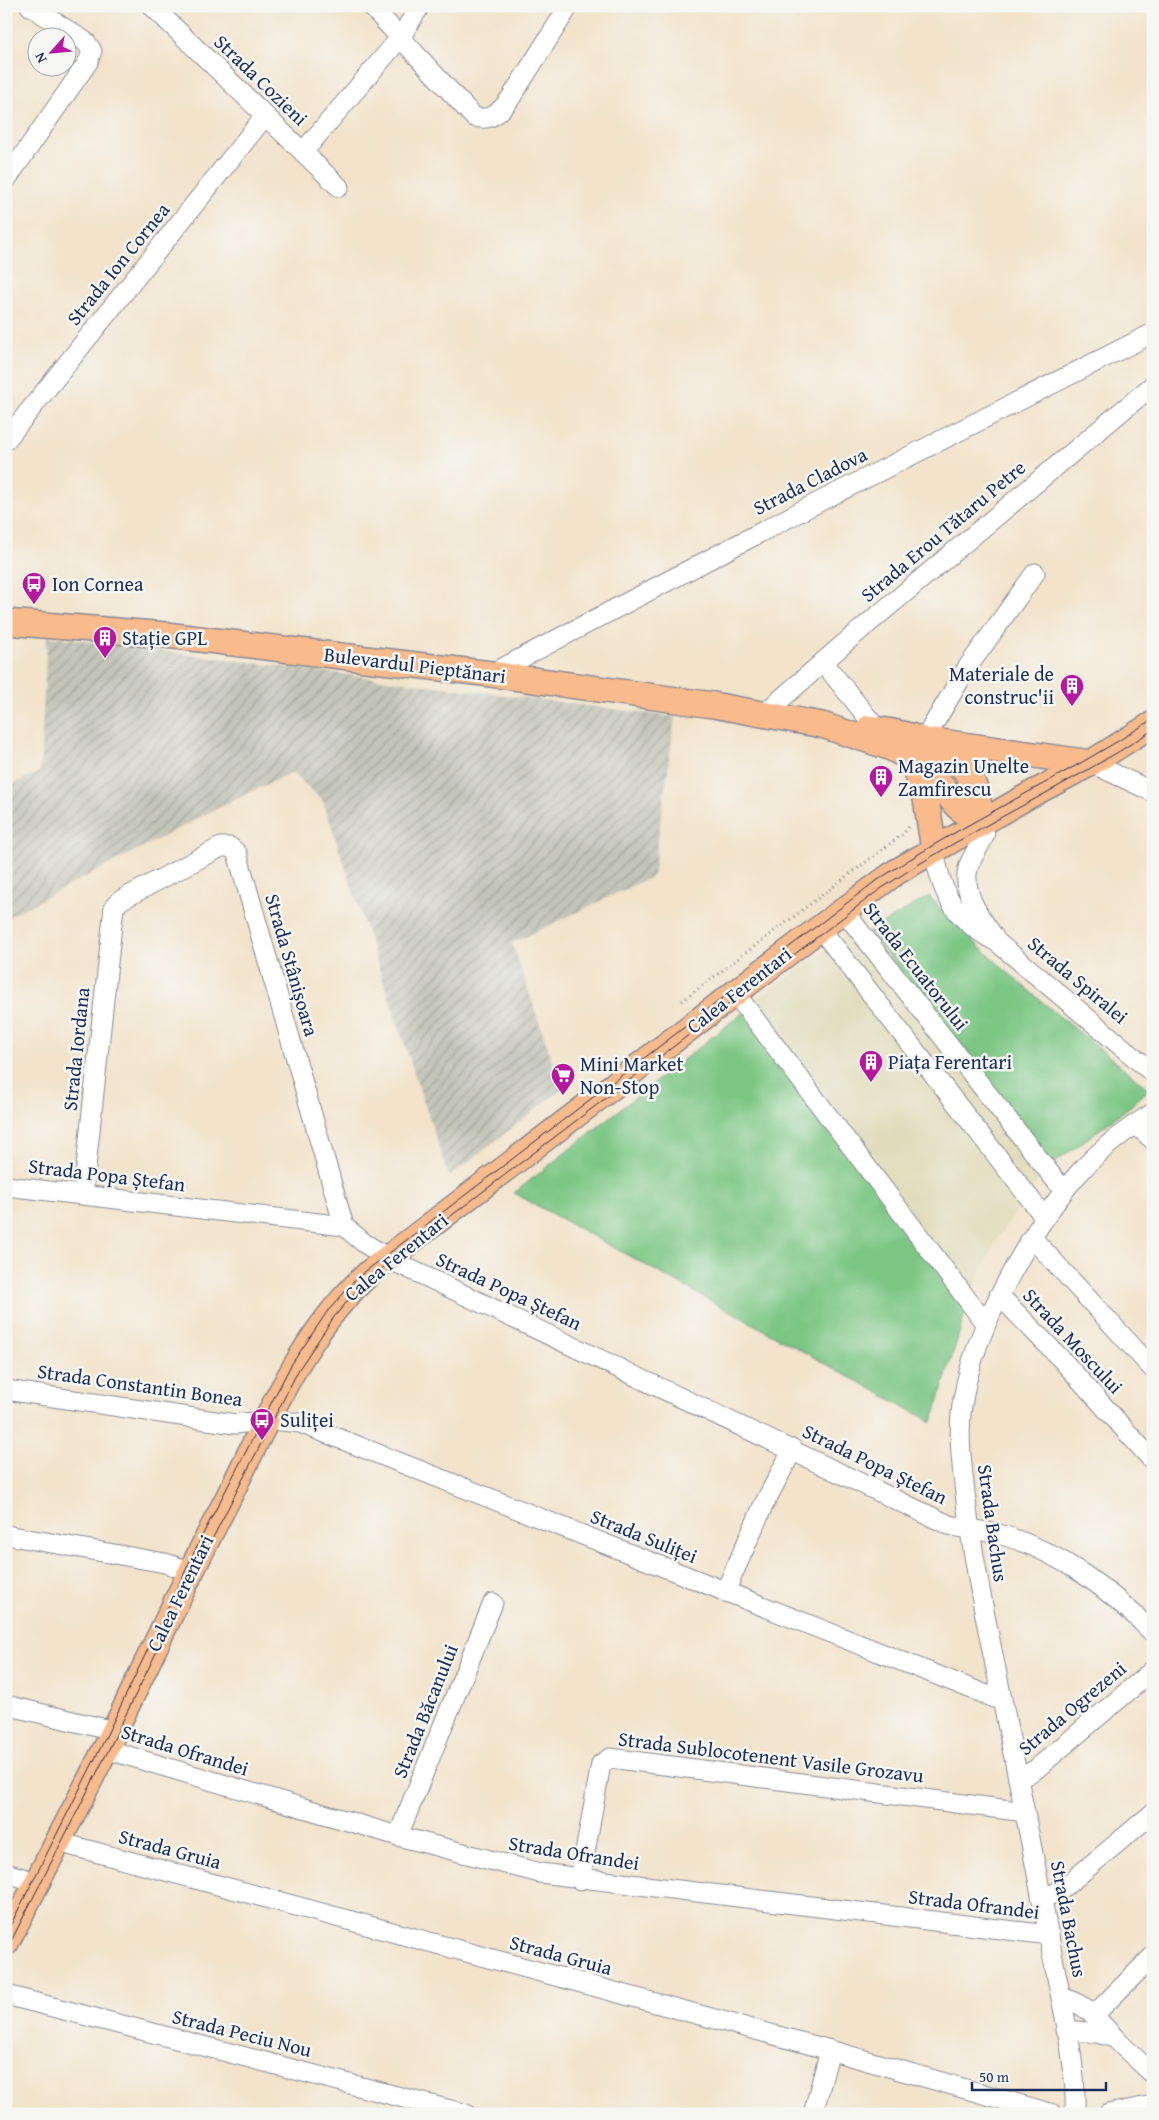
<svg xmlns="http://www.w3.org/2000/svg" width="1159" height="2120" font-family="'Gentium Book Plus',serif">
<defs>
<pattern id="industrial-furrows" width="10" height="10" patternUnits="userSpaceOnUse" patternTransform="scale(1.25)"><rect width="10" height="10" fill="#c4c5b9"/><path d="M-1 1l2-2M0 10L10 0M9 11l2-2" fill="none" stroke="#9ea09a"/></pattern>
</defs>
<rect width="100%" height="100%" fill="#f6f6f2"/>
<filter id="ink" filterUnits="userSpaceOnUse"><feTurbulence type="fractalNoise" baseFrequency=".02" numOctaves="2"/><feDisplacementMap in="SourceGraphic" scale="10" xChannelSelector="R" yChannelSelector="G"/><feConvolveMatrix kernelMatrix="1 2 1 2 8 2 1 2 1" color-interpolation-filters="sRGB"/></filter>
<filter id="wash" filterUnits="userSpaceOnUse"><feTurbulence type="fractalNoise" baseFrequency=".0096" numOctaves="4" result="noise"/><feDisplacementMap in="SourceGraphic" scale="20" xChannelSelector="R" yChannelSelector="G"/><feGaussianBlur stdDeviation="1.12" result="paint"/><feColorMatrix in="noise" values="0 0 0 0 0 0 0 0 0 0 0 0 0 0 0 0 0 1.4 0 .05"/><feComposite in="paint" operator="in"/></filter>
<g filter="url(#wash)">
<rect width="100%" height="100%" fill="#f2e3ca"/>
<!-- built -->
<polygon fill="#e0dcbb" points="855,929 1044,1172 999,1236 983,1267 969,1300 748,1006"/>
<!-- industrial -->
<polygon fill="url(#industrial-furrows)" points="47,636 675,717 653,876 512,943 562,1089 449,1177 323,801 292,772 216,809 6,918 6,788 40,771"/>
<!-- green -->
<g fill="#7bc684" stroke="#4b7a71">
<path d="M929,896C995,968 1074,1027 1149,1089L1132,1105L1052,1165L869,932Z"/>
<polygon points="745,1011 968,1304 932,1422 514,1193"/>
</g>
</g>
<g filter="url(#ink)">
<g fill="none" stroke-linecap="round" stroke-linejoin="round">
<defs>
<g id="minor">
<polyline points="152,6 339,187"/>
<path d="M371,6L474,117C491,122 500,112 510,99L569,6"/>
<polyline points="303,152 400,38 420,6"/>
<polyline points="6,180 88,62 92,51 86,42 30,6"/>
<polyline points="6,440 265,116"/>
<polyline points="823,662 877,729"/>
<polyline points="491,674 805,509 1153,333"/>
<polyline points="764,714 846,642 1153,385"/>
<polyline points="924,740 967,668 1035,573"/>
<polyline points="1091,763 1153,792"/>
<path d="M981,823L985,834C981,845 973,854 969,865C960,891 980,917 994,937"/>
<path d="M934,849C941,895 955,920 997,942L1153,1073"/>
<polyline points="843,910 1064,1191"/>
<polyline points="820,928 1045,1218"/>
<polyline points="735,993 985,1323"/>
<polyline points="1135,1124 1153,1140"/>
<path d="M6,1186L344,1226L364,1243L393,1261L949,1525C966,1529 984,1531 1002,1535C1059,1551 1112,1591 1153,1633"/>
<polyline points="83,1195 114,907 121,900 221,847 230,847 237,853 344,1226"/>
<polyline points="1032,1238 1153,1369"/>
<polyline points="999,1295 1063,1361 1153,1461"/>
<polyline points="6,1390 235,1424 272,1420 300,1423 1002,1701"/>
<polyline points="6,1535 165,1563 190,1571"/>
<polyline points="725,1592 763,1506 793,1449"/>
<polyline points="6,1705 114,1731"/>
<polyline points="105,1749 398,1836 540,1873 1049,1935"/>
<polyline points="1018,1779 1035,1770 1153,1670"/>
<polyline points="398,1836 493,1603"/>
<polyline points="58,1842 819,2047 1053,2114"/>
<polyline points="6,1873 37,1882"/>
<polyline points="580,1880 601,1764 610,1758 1025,1812"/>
<polyline points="1042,1899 1061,1890 1153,1813"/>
<polyline points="6,1995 466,2114"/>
<path d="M1061,1997C1092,2007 1094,2017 1116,2039C1127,2051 1140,2062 1153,2074"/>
<polyline points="1095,2014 1153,1956"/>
<polyline points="1066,2030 1097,2033 1114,2038"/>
<polyline points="813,2114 830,2050"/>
<path d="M1075,2114C1077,2060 1062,2006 1052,1953C1033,1850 1012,1748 991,1645C981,1597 972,1550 966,1501C962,1468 957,1432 963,1399C972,1346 996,1300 1022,1254C1059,1192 1090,1151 1153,1113"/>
<polyline points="1108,2114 1153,2105"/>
</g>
<g id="major">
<polyline points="6,622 166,635 491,674 713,705 822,725 889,747 917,761 928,769 957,806 974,821 981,823"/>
<path d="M869,728C917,735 967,746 978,800C979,808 981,815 981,823"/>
<polyline points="934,741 1091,763"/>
<polyline points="913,764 926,799 934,849"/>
<path d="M6,1943C42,1872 79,1802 114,1732C151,1655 187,1577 226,1502C268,1420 303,1329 375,1268L820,928L896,872L1028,796L1091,763L1153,724"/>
</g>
</defs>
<!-- minor casing -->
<use href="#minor" stroke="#868994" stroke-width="21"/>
<!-- major casing -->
<use href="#major" stroke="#868994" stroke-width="28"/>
<!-- path -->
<polyline stroke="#868994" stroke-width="3" stroke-dasharray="1 4" stroke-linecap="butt" points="682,1001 903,834 909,826"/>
<!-- minor -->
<use href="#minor" stroke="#fff" stroke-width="19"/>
<!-- major -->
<use href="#major" stroke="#fabb8c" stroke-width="25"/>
<!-- tram -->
<g stroke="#1b2f5e" stroke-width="1">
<path d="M6,1934L100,1749L204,1532L291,1365L327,1312L358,1277L873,883C963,822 1062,779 1153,719"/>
<path d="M6,1951L108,1751L198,1567L299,1369L334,1317L363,1283L879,890C966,830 1064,789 1153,730"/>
</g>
</g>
</g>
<!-- icons -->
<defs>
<symbol id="bus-pin" viewBox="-11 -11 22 30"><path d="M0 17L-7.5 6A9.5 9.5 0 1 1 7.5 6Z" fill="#b5179e" stroke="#f6f6f2"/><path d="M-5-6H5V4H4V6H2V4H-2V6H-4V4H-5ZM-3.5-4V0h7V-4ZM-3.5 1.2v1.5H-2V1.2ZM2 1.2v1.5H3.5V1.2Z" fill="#fff"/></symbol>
<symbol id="building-pin" viewBox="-11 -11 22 30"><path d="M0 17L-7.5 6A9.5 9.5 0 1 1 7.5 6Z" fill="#b5179e" stroke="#f6f6f2"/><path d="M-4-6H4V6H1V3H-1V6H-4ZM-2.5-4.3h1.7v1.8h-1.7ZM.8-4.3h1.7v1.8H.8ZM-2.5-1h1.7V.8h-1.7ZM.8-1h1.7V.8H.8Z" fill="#fff"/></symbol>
<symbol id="supermarket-pin" viewBox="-11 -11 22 30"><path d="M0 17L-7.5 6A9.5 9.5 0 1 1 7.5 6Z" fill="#b5179e" stroke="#f6f6f2"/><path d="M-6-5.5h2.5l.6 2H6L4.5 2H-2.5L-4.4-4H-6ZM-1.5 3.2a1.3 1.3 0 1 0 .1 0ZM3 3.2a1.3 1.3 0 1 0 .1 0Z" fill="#fff"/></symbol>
</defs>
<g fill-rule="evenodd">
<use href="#bus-pin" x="20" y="570" width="28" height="38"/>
<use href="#building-pin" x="91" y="624" width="28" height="38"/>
<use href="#building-pin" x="1058" y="672" width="28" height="38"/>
<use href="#building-pin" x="867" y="763" width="28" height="38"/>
<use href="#building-pin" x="857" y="1048" width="28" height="38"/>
<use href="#supermarket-pin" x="549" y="1061" width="28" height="38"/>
<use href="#bus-pin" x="248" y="1406" width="28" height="38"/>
</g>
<g text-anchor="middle" stroke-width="5" stroke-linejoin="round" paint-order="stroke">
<!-- street labels -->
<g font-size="20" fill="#1b2f5e" stroke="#f6f6f2">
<text transform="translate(261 80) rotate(44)" y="7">Strada Cozieni</text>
<text transform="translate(118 264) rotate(-51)" y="7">Strada Ion Cornea</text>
<text transform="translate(810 481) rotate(-27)" y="7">Strada Cladova</text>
<text transform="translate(943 531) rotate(-40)" y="7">Strada Erou Tătaru Petre</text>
<text transform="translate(415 665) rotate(7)" y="7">Bulevardul Pieptănari</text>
<text transform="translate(292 965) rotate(74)" y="7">Strada Stânișoara</text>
<text transform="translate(916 966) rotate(52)" y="7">Strada Ecuatorului</text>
<text transform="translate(1078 980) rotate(40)" y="7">Strada Spiralei</text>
<text transform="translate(739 990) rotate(-38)" y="7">Calea Ferentari</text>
<text transform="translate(76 1049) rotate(-84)" y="7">Strada Iordana</text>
<text transform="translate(107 1175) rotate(7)" y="7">Strada Popa Ștefan</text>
<text transform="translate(396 1257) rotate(-39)" y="7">Calea Ferentari</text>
<text transform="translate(509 1291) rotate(25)" y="7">Strada Popa Ștefan</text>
<text transform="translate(1073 1341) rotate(47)" y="7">Strada Moscului</text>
<text transform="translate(140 1385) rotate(8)" y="7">Strada Constantin Bonea</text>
<text transform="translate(875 1464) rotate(26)" y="7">Strada Popa Ștefan</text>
<text transform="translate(993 1523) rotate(82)" y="7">Strada Bachus</text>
<text transform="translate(644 1536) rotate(22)" y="7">Strada Suliței</text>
<text transform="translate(180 1593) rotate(-64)" y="7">Calea Ferentari</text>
<text transform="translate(1072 1708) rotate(-40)" y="7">Strada Ogrezeni</text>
<text transform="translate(425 1711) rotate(-68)" y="7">Strada Băcanului</text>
<text transform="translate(185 1750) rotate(17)" y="7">Strada Ofrandei</text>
<text transform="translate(771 1757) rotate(7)" y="7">Strada Sublocotenent Vasile Grozavu</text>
<text transform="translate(170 1849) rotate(15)" y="7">Strada Gruia</text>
<text transform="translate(574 1853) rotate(9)" y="7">Strada Ofrandei</text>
<text transform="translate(974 1904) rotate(7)" y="7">Strada Ofrandei</text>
<text transform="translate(1069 1919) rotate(79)" y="7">Strada Bachus</text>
<text transform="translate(561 1955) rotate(15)" y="7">Strada Gruia</text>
<text transform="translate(242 2033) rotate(14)" y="7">Strada Peciu Nou</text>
</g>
<!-- poi labels -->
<g font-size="20" fill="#1b2f5e" stroke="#f6f6f2" text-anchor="start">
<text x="52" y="591">Ion Cornea</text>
<text x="122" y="645">Stație GPL</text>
<text x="1054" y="681" text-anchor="end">Materiale de<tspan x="1054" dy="23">construc'ii</tspan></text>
<text x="898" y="773">Magazin Unelte<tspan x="898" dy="23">Zamfirescu</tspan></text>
<text x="888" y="1069">Piața Ferentari</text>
<text x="580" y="1071">Mini Market<tspan x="580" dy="23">Non-Stop</tspan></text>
<text x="280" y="1427">Suliței</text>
</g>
</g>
<!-- margin -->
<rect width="1159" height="2120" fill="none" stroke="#f6f6f2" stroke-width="25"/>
<!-- north arrow -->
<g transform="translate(52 52) rotate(243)"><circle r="24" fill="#f6f6f2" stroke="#9ea6b7"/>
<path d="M0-4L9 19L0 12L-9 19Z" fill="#b5179e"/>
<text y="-8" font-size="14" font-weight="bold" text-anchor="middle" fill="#1b2f5e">N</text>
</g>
<!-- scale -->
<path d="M972 2082v8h134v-8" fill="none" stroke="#1b2f5e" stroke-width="2.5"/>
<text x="979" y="2082" font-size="15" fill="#1b2f5e" stroke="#f6f6f2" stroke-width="4" paint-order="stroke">50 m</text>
</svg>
